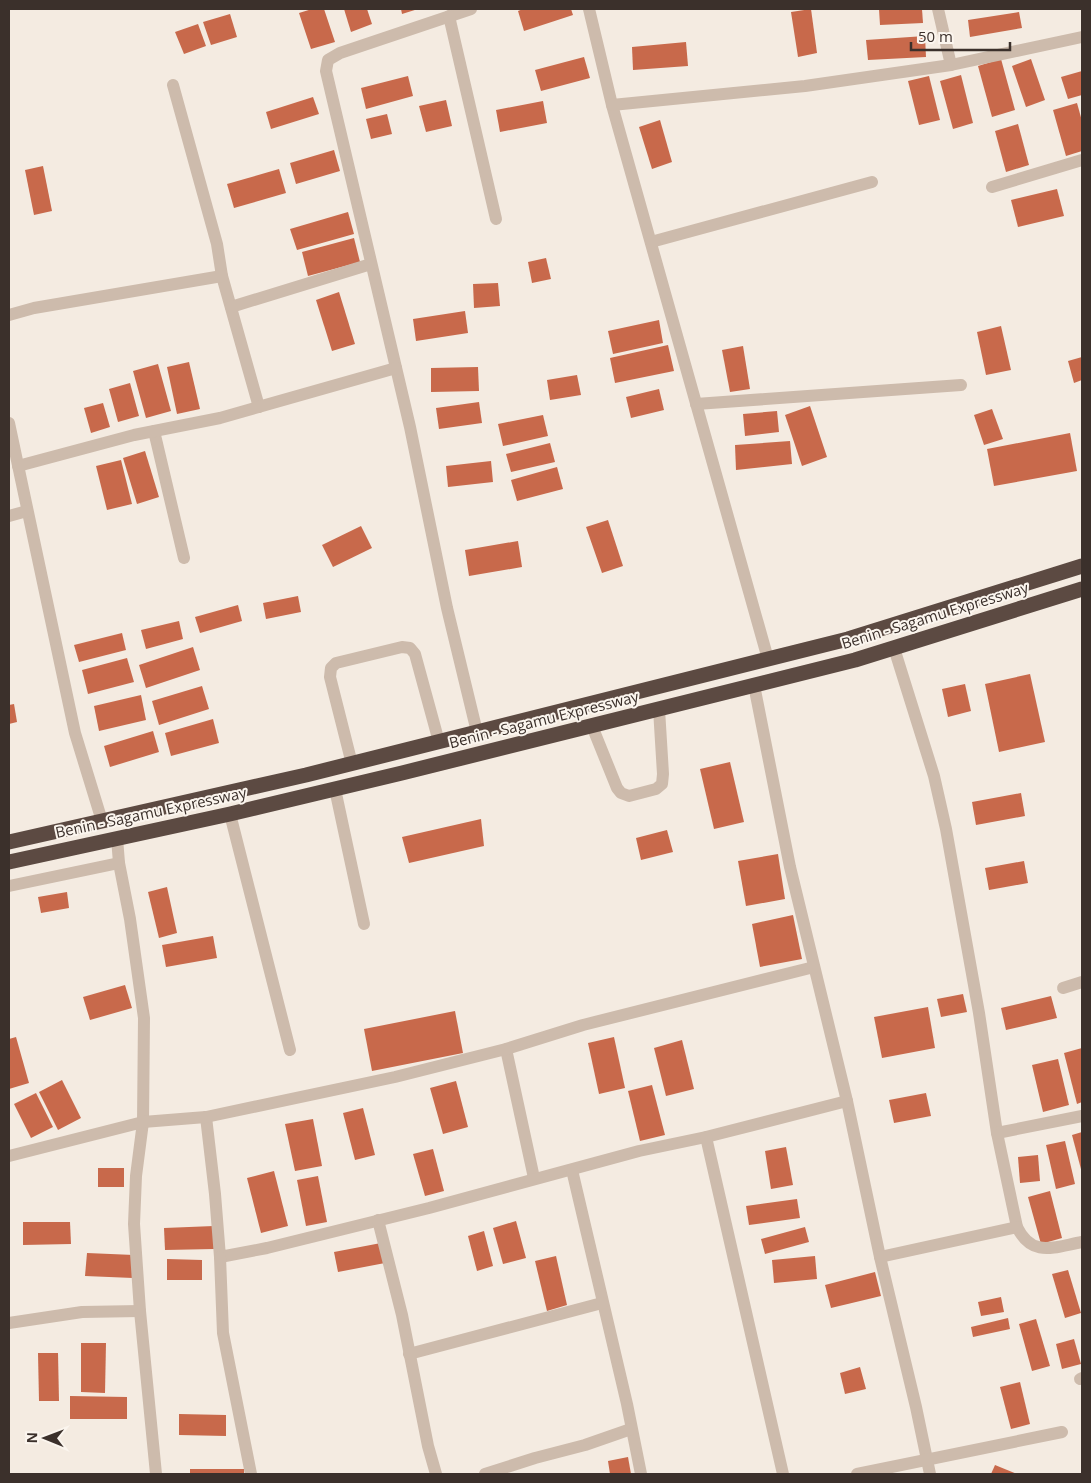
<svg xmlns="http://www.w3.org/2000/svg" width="1091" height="1483" font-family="'Open Sans',sans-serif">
<rect width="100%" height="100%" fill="#f4ebe1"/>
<!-- building -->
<g fill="#c8694b">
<polygon points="312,9 324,9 335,42 311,49 299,13"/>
<polygon points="344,9 367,9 372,24 351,32"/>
<polygon points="401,9 418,9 402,14"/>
<polygon points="523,9 571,9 573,15 524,31 518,11"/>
<polygon points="811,9 817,53 798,57 791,12"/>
<polygon points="879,9 922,9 923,23 880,25"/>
<polygon points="1019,12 1022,28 970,37 968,20"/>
<polygon points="230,14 237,37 211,45 203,22"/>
<polygon points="198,24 206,46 184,54 175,32"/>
<polygon points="925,36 926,57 868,60 866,40"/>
<polygon points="686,42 688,66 633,70 632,47"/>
<polygon points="584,57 590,78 541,91 535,70"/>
<polygon points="1001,59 1015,110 992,117 978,66"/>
<polygon points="1031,59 1045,100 1026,107 1012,66"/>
<polygon points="1082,71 1082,95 1068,99 1061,77"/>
<polygon points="961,75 973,123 953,129 940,81"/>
<polygon points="408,76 413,96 366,109 361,88"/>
<polygon points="929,76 940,120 919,125 908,81"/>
<polygon points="313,97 319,114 271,129 266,112"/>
<polygon points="446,100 452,126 426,132 419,106"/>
<polygon points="543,101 547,123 500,132 496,110"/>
<polygon points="1077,103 1082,121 1082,151 1066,156 1053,110"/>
<polygon points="387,114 392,134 371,139 366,119"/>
<polygon points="660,120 672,162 652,169 639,127"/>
<polygon points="1018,124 1029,165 1006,172 995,131"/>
<polygon points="334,150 340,171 296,184 290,163"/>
<polygon points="43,166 52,211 34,215 25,170"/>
<polygon points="279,169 286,193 234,208 227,184"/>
<polygon points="1057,189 1064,216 1018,227 1011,200"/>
<polygon points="348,212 354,234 297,250 290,229"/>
<polygon points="354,238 360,262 308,276 302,252"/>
<polygon points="546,258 551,279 532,283 528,262"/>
<polygon points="498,283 500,306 474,308 473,284"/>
<polygon points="339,292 355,344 332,351 316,300"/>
<polygon points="465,311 468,333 416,341 413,319"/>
<polygon points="659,320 663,343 613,354 608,331"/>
<polygon points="1001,326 1011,370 986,375 977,332"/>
<polygon points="668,345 674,371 615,383 610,358"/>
<polygon points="743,346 750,389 730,392 722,350"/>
<polygon points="1082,357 1082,380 1074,383 1068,361"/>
<polygon points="189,362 200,409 177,414 167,367"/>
<polygon points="158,364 171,411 146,418 133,371"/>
<polygon points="478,367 479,391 431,392 431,368"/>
<polygon points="577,375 581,395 550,400 547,380"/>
<polygon points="130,383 139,416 118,422 109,389"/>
<polygon points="659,389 664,410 631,418 626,397"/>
<polygon points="479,402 482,423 439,429 436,408"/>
<polygon points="103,403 110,427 91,433 84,408"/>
<polygon points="810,406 827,457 802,466 785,415"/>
<polygon points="992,409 1003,439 984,445 974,415"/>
<polygon points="777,411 779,432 745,436 743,414"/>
<polygon points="543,415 548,436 503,446 498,424"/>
<polygon points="1070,433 1077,471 994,486 987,449"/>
<polygon points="790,441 792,464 736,470 735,445"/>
<polygon points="550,443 555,462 511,472 506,454"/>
<polygon points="145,451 159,497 137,504 123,458"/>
<polygon points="121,460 132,504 107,510 96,466"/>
<polygon points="491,461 493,482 448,487 446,466"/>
<polygon points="557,467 563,489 517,501 511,480"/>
<polygon points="608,520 623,566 602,573 586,527"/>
<polygon points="361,526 372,548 333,567 322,545"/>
<polygon points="518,541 522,567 469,576 465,550"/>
<polygon points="298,596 301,612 266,619 263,603"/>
<polygon points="238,605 242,621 200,633 195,617"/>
<polygon points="179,621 183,639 146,649 141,630"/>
<polygon points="122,633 126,650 79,662 74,645"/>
<polygon points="193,647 200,670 146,688 139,665"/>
<polygon points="127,658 134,682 88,694 82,670"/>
<polygon points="1030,674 1045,742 999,752 985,684"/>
<polygon points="965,684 971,711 948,717 942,689"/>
<polygon points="202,686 209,709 159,725 152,701"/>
<polygon points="141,695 146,720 99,731 94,706"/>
<polygon points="14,704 17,722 9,724 9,705"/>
<polygon points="213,719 219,743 171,756 165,733"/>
<polygon points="153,731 159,752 110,767 104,746"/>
<polygon points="730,762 744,822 714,829 700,769"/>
<polygon points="1021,793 1025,816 976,825 972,802"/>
<polygon points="481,819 484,846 409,863 402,837"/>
<polygon points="667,830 673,852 641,860 636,838"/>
<polygon points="778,854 785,899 746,906 738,861"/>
<polygon points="1024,861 1028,883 989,890 985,868"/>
<polygon points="167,887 177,933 159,938 148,892"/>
<polygon points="67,892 69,908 41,913 38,897"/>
<polygon points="793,915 802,959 760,967 752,924"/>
<polygon points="213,936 217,958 166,967 162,945"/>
<polygon points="125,985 132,1008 90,1020 83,997"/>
<polygon points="963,994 967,1012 941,1017 937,999"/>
<polygon points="1051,996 1057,1018 1006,1030 1001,1008"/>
<polygon points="928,1007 935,1048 882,1058 874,1017"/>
<polygon points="455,1011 463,1053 372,1071 364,1029"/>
<polygon points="16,1037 29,1083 9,1089 9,1039"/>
<polygon points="614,1037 625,1088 599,1094 588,1043"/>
<polygon points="682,1040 694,1089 666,1096 654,1048"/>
<polygon points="1082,1048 1082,1102 1077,1104 1064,1053"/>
<polygon points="1058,1059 1069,1105 1043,1112 1032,1065"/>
<polygon points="62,1080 81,1118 58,1130 39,1092"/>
<polygon points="456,1081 468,1127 443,1134 430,1088"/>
<polygon points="652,1085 665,1135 640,1141 628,1091"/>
<polygon points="36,1093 53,1127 31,1138 14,1104"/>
<polygon points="926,1093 931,1116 894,1123 889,1100"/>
<polygon points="363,1108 375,1155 355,1160 343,1113"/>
<polygon points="313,1119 322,1166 295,1171 285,1124"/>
<polygon points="1082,1132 1082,1173 1072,1135"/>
<polygon points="1065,1141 1075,1184 1056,1189 1046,1145"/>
<polygon points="786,1147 793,1185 771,1189 765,1151"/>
<polygon points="433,1149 444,1191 425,1196 413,1154"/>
<polygon points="1038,1155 1040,1181 1020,1183 1018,1157"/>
<rect x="98" y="1168" width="26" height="19"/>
<polygon points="274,1171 288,1226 261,1233 247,1178"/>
<polygon points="318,1176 327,1222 306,1226 297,1180"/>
<polygon points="1050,1191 1062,1238 1041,1244 1028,1197"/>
<polygon points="797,1199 800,1218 749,1225 746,1206"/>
<polygon points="516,1221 526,1258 503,1264 493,1228"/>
<polygon points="23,1222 70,1222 71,1244 23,1245"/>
<polygon points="214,1226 214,1249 165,1250 164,1228"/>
<polygon points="805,1227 809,1242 765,1254 761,1239"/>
<polygon points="484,1231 493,1266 477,1271 468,1236"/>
<polygon points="381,1243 385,1263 338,1272 334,1252"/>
<polygon points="87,1253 134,1255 133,1278 85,1276"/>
<polygon points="556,1256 567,1305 547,1311 535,1261"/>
<polygon points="815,1256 817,1279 774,1283 772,1260"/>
<polygon points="167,1259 202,1260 202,1280 167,1280"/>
<polygon points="1068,1270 1081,1313 1065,1318 1052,1274"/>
<polygon points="875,1272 881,1296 831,1308 825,1285"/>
<polygon points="1001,1297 1004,1312 981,1316 978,1302"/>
<polygon points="1008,1318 1010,1329 973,1337 971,1327"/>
<polygon points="1036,1319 1050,1366 1032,1371 1019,1324"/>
<polygon points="1074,1339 1081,1364 1062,1369 1056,1344"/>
<polygon points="81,1343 106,1343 105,1393 81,1392"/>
<polygon points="38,1353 58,1353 59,1401 39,1401"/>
<polygon points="860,1367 866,1389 845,1394 840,1373"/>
<polygon points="1020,1382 1030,1424 1011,1429 1000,1387"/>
<polygon points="70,1396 127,1397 127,1419 70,1419"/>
<polygon points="179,1414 226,1415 226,1436 179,1435"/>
<polygon points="628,1457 631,1474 610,1474 608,1461"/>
<polygon points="995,1465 1017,1474 991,1474"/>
<rect x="190" y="1469" width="54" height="5"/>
</g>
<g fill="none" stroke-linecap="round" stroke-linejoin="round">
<!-- minor -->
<g stroke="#cdbbac" stroke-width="12">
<polyline points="471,9 340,53 328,60 326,71 410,427 447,608 477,732"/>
<polyline points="589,9 612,105 768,659"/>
<polyline points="938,9 951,65"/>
<polyline points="449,16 496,219"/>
<polyline points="173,85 217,244 222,276 259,407"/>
<polyline points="612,105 805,86 951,65 1082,37"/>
<polyline points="992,187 1082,160"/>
<polyline points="651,242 872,182"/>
<polyline points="231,307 371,264"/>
<polyline points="9,315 34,308 222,276"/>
<polyline points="696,404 961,385"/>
<polyline points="9,423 75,733 102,821"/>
<polyline points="154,431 184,558"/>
<polyline points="18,466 134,435 220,418 396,368"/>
<polyline points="9,516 27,511"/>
<path d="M894,648L934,776L946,829L979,1013L997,1133L1017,1227C1032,1258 1054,1247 1082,1242"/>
<polyline points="754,685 790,867 847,1101 880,1257 916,1407 930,1474"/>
<polyline points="592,726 617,788 621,793 629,796 656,789 662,784 663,774 659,709"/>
<polyline points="352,764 330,677 331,668 336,663 402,647 410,648 415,654 439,742"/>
<polyline points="335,789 364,924"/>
<polyline points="230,814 290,1050"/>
<polyline points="117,838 119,863 130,919 144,1018 143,1122 136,1176 134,1224 140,1311 156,1474"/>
<polyline points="9,886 119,863"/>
<polyline points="1063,988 1082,982"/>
<polyline points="506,1049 534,1178"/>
<polyline points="206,1117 215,1194 220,1257 267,1248 429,1208 639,1151 706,1137 847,1101"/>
<polyline points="997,1133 1082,1116"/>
<polyline points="706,1137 783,1474"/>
<polyline points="9,1156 143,1122 206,1117 395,1077 506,1049 583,1025 814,967"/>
<polyline points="572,1170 627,1404 641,1474"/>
<polyline points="378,1220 402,1315 428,1446 436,1474"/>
<polyline points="220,1257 223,1333 251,1474"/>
<polyline points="880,1257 1017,1227"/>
<polyline points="9,1323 82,1312 140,1311"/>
<polyline points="409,1354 602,1303"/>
<polyline points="1080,1379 1082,1378"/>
<polyline points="485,1474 535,1458 585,1445 631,1429"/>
<polyline points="857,1474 1062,1432"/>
</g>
<!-- highway -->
<g stroke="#5c4a42" stroke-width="15">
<polyline points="9,842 306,775 848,639 1082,566"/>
<polyline points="9,862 230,814 402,773 855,660 1082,589"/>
</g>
</g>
<g text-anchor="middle" stroke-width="4" stroke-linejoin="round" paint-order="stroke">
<!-- street labels -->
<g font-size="15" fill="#3b302b" stroke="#fbf5ee">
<text transform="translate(935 616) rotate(-17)" y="5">Benin - Sagamu Expressway</text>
<text transform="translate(544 720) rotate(-14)" y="5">Benin - Sagamu Expressway</text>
<text transform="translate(151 813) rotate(-12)" y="5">Benin - Sagamu Expressway</text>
</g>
</g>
<!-- border -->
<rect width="1091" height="1483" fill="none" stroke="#3b302b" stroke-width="20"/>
<!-- north arrow -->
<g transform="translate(45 1438) rotate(271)" stroke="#fbf5ee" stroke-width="4" paint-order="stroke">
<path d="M0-4L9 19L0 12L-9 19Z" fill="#3b302b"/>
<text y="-8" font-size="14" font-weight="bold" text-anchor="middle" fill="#3b302b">N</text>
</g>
<!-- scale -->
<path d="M911 42v8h99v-8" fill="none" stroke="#3b302b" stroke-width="2.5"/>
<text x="918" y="42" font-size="15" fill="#3b302b" stroke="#fbf5ee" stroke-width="4" paint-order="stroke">50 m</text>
</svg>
